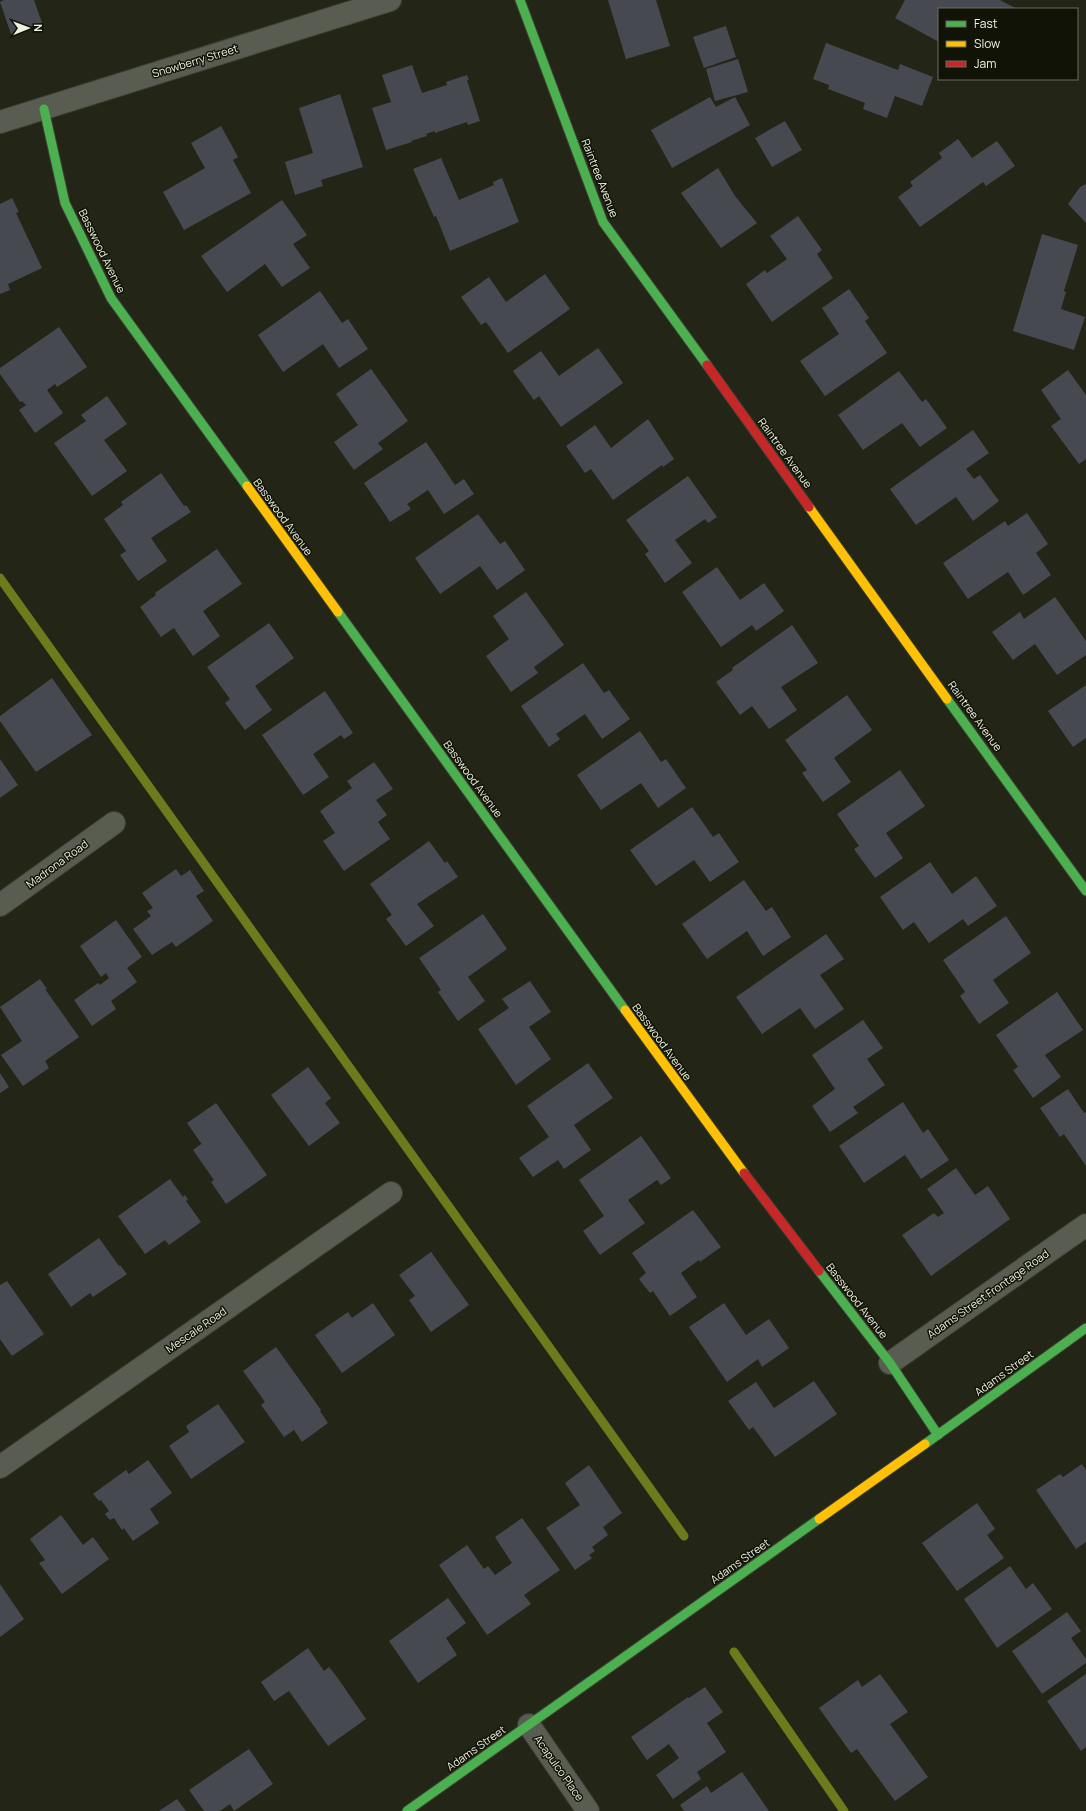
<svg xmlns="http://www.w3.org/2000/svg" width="1086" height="1811" font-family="Manrope,sans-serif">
<rect width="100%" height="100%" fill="#232616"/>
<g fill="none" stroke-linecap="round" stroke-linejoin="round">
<!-- stream -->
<g stroke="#6e7b1c" stroke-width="9">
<polyline points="0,578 684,1536"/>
<polyline points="734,1652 844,1811"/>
</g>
</g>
<!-- building -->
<g fill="#464950">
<polygon points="4,0 34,0 42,23 11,34 0,2"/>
<polygon points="608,0 656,0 670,46 626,59"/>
<polygon points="905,0 1000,0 1017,9 939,9 939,42 895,18"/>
<polygon points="726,26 736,57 704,68 693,37"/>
<polygon points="826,43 898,70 900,64 933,77 922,106 895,96 887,118 863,109 865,103 828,89 829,85 813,79"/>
<polygon points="738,59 748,92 715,101 706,69"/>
<polygon points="412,65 422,93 447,85 446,82 467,75 469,80 467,80 480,121 468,125 467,122 435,133 435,131 426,134 427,136 411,141 412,142 386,150 372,108 391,102 382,75"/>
<polygon points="340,94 363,167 321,180 323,186 295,195 285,162 313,153 299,108"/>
<polygon points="710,97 716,107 735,97 750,125 672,168 651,130"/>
<polygon points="785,121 802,150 772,167 755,138"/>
<polygon points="221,126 238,157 233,160 251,193 184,230 163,192 205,168 191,143"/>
<polygon points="958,139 972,158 997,141 1015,166 986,186 983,182 920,227 898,197 913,186 910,182 942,158 939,153"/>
<polygon points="441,158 459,200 494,185 493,182 502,178 519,222 450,251 436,216 434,217 413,169"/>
<polygon points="718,168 735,196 757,223 721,248 681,193"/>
<polygon points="1086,184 1086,223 1068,204 1080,187"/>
<polygon points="12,198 19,212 16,213 42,268 8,284 10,290 0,294 0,204"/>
<polygon points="282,200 307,235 293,244 310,268 282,287 265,264 227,292 201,256"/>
<polygon points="798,216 822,250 817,254 833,278 772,322 746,284 765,270 767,273 787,259 770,236"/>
<polygon points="1042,234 1078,245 1064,291 1066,292 1061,309 1085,317 1074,350 1013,331"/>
<polygon points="545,274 570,309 508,353 486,322 481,325 461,297 489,277 506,302"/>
<polygon points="849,289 869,318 865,321 887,353 825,396 800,361 839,334 822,308"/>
<polygon points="320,291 342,323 348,319 368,349 339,368 323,344 283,372 258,335"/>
<polygon points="59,327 87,367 57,387 55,384 47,390 63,413 35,433 19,410 26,405 22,401 20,402 0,374 0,368"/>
<polygon points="598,348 623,383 561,427 539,396 534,400 513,371 541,351 559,376"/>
<polygon points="371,369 408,421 378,443 383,449 354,470 334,442 358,425 336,394"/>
<polygon points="1068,370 1086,395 1086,459 1079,464 1051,426 1061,419 1041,390"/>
<polygon points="899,371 922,402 926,399 947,428 920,447 902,423 863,450 838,415"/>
<polygon points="107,396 127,424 104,440 127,471 92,496 54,443 86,421 81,415"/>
<polygon points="648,419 674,459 663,467 662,465 613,500 591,469 585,473 566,446 595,425 611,448"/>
<polygon points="973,430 989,453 966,469 974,479 980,475 999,501 973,521 956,497 916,525 890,489"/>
<polygon points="426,442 455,485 464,479 474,494 444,514 428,490 407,504 411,509 390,522 364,483"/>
<polygon points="161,473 184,506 186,505 191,512 151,538 167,561 138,581 120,555 126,551 104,519 123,505 121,502"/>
<polygon points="688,476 717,517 708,523 705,519 675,540 692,563 665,583 645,554 649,551 626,520"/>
<polygon points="1027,513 1048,544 1036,553 1051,575 1023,595 1008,572 968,599 943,563 1005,521 1008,526"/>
<polygon points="478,514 500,544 505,541 525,570 497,590 480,566 440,594 415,558"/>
<polygon points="217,549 242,584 203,611 220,636 193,656 174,628 161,637 140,607 156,595 155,593"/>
<polygon points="717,567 740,600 764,583 784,611 756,631 752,625 721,647 682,592"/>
<polygon points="526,592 564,645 534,667 538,673 511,692 486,656 509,639 493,616"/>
<polygon points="1055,597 1086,641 1086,655 1057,675 1035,644 1013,660 992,632 1020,612 1024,619"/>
<polygon points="269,623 294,658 255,686 272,710 245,730 225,703 230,699 207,667"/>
<polygon points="792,625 818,663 781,687 797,710 769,729 752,706 740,715 716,682 733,670 732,668"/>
<polygon points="583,663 604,693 609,690 630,719 602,739 585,714 556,734 560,739 549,747 521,706"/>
<polygon points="52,678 92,735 36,772 0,721 0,716"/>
<polygon points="1086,685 1086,738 1073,747 1048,711"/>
<polygon points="325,691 353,733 344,739 341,735 313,754 329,777 303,795 262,735"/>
<polygon points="847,695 872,730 834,758 851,782 823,802 802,773 807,770 785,740"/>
<polygon points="640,731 661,762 666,759 686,788 658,808 641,783 601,810 577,775"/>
<polygon points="0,759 18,785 0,798"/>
<polygon points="374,762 393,789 376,800 387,815 378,822 390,839 344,871 323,841 335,833 320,811 352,788 347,781"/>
<polygon points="900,770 925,806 886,833 903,858 875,878 854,849 859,846 837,814"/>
<polygon points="692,807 713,837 719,833 739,862 710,882 694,860 656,886 630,850"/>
<polygon points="429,841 445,863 447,861 458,877 417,904 434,926 406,946 386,919 392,915 370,884"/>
<polygon points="930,862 952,894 976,876 997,906 968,926 963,919 929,943 914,922 903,930 880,897"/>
<polygon points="176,869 181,876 190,870 204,891 196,896 213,921 176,947 172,942 152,955 133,929 151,916 147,911 153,908 142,893"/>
<polygon points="744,880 766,911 772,907 791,937 763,956 747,931 707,959 682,924"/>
<polygon points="483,914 507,949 468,977 485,1001 458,1021 438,992 441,990 419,958"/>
<polygon points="1006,916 1031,953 993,980 1009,1003 979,1024 960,996 965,992 943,960"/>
<polygon points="116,920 142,957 127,968 137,982 111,1001 116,1009 92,1026 74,1000 98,983 100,985 109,978 106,973 101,977 80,946"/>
<polygon points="826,934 844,959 820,975 844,1009 815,1029 800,1008 762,1034 736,997"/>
<polygon points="40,979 47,989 45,989 79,1037 45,1061 49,1068 23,1086 1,1055 22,1041 0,1007"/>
<polygon points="530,981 551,1012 529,1027 551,1059 516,1085 478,1029 509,1008 502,999"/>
<polygon points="1057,992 1083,1030 1045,1055 1061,1077 1033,1098 1013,1070 1018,1067 996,1035"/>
<polygon points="863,1020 883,1048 867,1059 885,1085 853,1107 858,1113 830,1132 812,1106 835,1089 812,1055"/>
<polygon points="588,1063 613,1098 574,1125 591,1150 564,1169 558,1160 533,1177 519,1158 549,1137 527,1106"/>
<polygon points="308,1067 331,1098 325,1103 340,1123 309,1146 271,1095"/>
<polygon points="0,1073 9,1087 0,1093"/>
<polygon points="1068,1089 1084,1113 1086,1112 1086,1166 1064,1134 1060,1137 1040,1108"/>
<polygon points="903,1102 923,1133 928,1129 949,1160 921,1179 905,1155 864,1183 839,1146"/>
<polygon points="216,1103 267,1175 226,1204 211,1182 214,1180 193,1150 201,1144 203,1146 187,1123"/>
<polygon points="641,1136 671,1178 661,1185 657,1180 628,1200 645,1223 600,1255 583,1231 604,1216 579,1180"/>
<polygon points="956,1168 975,1195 988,1186 1010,1219 931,1276 902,1235 934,1213 938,1217 944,1213 927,1189"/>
<polygon points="170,1179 183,1197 185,1195 188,1200 186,1201 201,1222 169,1245 165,1240 145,1254 118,1216"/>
<polygon points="693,1210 721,1247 700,1262 699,1260 681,1273 697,1297 670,1316 653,1291 650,1293 639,1279 646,1273 632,1253"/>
<polygon points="99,1238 119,1266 120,1265 127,1274 93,1297 90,1293 71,1307 48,1274"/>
<polygon points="431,1252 469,1305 431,1332 409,1300 415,1296 399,1275"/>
<polygon points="7,1281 44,1334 12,1356 0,1339 0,1285"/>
<polygon points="373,1303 395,1335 342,1373 315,1335 348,1312 352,1318"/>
<polygon points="724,1303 746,1335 769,1319 789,1348 762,1367 758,1359 727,1382 689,1327"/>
<polygon points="276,1347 321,1410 320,1411 328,1423 302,1442 294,1430 284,1437 261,1405 265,1402 243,1371"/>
<polygon points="814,1381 837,1414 775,1457 753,1427 749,1430 728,1401 756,1382 774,1408"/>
<polygon points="218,1404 245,1442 191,1479 169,1446 189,1432 186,1426"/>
<polygon points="148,1460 172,1493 150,1509 159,1523 133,1541 124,1528 122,1530 114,1518 110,1520 105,1514 109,1511 101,1500 99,1501 93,1494 126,1470 129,1474"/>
<polygon points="1082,1464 1086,1470 1086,1542 1076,1549 1036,1490 1060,1474 1063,1477"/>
<polygon points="589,1465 622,1513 603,1527 608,1535 592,1547 595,1551 589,1555 592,1558 575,1570 546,1528 580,1505 565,1483"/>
<polygon points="977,1503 995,1529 987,1535 1004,1558 957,1591 922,1543"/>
<polygon points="61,1515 83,1545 93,1537 109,1559 62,1594 39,1563 45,1560 30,1539"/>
<polygon points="522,1518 560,1570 524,1595 531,1604 487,1635 439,1565 467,1545 484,1569 488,1566 495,1575 512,1563 495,1537"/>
<polygon points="1010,1566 1026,1589 1033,1583 1052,1609 997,1648 964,1599"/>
<polygon points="0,1584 24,1619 0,1637"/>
<polygon points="448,1598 466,1623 446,1638 457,1655 418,1683 389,1641"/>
<polygon points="1067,1612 1081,1631 1071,1638 1086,1659 1086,1663 1042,1694 1012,1651"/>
<polygon points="308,1648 324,1671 329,1667 337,1677 366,1719 328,1746 289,1691 274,1701 261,1682"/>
<polygon points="880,1674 908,1712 890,1724 928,1777 895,1801 857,1749 851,1753 819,1708 858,1680 862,1687"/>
<polygon points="1086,1674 1086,1747 1081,1751 1047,1701"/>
<polygon points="705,1687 723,1712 707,1723 726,1752 697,1772 701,1779 673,1799 656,1775 679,1758 669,1744 647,1760 631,1737 688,1697 689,1698"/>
<polygon points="249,1749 273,1784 234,1811 230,1804 220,1811 204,1811 189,1790"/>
<polygon points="742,1772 769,1811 684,1811 680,1805 707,1786 711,1793"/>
<polygon points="177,1799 186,1811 159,1811"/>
</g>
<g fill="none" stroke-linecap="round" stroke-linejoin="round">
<defs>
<g id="street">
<polyline points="0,122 390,0"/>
<polyline points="0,905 114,823"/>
<polyline points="890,1363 1086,1225"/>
<polyline points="0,1467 391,1193"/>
<polyline points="529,1725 588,1811"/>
</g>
<g id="fast">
<polyline points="520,0 603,222 707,365"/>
<polyline points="44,109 65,203 111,298 247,486"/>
<polyline points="338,612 625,1010"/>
<polyline points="947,699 1086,891"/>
<polyline points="819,1271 890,1363 938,1435"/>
<polyline points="925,1444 1086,1328"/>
<polyline points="407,1811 819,1519"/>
</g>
<g id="slow">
<polyline points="247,486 338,612"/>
<polyline points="809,507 947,699"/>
<polyline points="625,1010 744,1173"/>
<polyline points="819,1519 925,1444"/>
</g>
<g id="jam">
<polyline points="707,365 809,507"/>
<polyline points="744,1173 819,1271"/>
</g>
</defs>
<!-- street casing -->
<use href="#street" stroke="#3d4033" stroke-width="24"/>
<!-- fast casing -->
<use href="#fast" stroke="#3d4033" stroke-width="11"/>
<!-- slow casing -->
<use href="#slow" stroke="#3d4033" stroke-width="11"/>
<!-- jam casing -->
<use href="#jam" stroke="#3d4033" stroke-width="11"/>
<!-- street -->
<use href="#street" stroke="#595c51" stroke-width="22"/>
<!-- fast -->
<use href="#fast" stroke="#4caf50" stroke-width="9"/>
<!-- slow -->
<use href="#slow" stroke="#ffc107" stroke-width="9"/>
<!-- jam -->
<use href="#jam" stroke="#c62828" stroke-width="9"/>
</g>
<g text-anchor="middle" stroke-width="3" stroke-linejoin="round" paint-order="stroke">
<!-- street labels -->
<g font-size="11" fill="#eef2e1" stroke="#111307">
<text transform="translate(195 61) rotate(-17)" y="4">Snowberry Street</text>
<text transform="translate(600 178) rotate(69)" y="4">Raintree Avenue</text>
<text transform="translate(102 251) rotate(64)" y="4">Basswood Avenue</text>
<text transform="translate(785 453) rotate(54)" y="4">Raintree Avenue</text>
<text transform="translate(283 517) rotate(54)" y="4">Basswood Avenue</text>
<text transform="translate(975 716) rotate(54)" y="4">Raintree Avenue</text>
<text transform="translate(473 779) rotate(54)" y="4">Basswood Avenue</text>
<text transform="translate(57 864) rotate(-36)" y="4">Madrona Road</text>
<text transform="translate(662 1042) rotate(54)" y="4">Basswood Avenue</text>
<text transform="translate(988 1294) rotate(-35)" y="4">Adams Street Frontage Road</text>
<text transform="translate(857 1301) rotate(52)" y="4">Basswood Avenue</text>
<text transform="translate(196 1330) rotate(-35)" y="4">Mescale Road</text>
<text transform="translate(1004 1373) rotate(-36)" y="4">Adams Street</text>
<text transform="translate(740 1561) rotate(-35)" y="4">Adams Street</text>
<text transform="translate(476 1748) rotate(-35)" y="4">Adams Street</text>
<text transform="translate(559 1768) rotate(55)" y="4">Acapulco Place</text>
</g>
</g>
<!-- legend -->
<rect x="938" y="8" width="140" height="72" fill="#111307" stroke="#696c5e"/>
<rect x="946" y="21" width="20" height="6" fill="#4caf50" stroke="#696c5e"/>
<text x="974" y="28" font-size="12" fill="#eef2e1">Fast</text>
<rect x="946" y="41" width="20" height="6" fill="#ffc107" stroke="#696c5e"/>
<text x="974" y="48" font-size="12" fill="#eef2e1">Slow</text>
<rect x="946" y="61" width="20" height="6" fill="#c62828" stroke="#696c5e"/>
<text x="974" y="68" font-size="12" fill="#eef2e1">Jam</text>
<!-- north arrow -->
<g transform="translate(28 28) rotate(89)" stroke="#111307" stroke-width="3" paint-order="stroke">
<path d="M0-3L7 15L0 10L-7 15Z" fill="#eef2e1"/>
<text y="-6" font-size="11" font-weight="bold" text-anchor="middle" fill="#eef2e1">N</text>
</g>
</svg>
